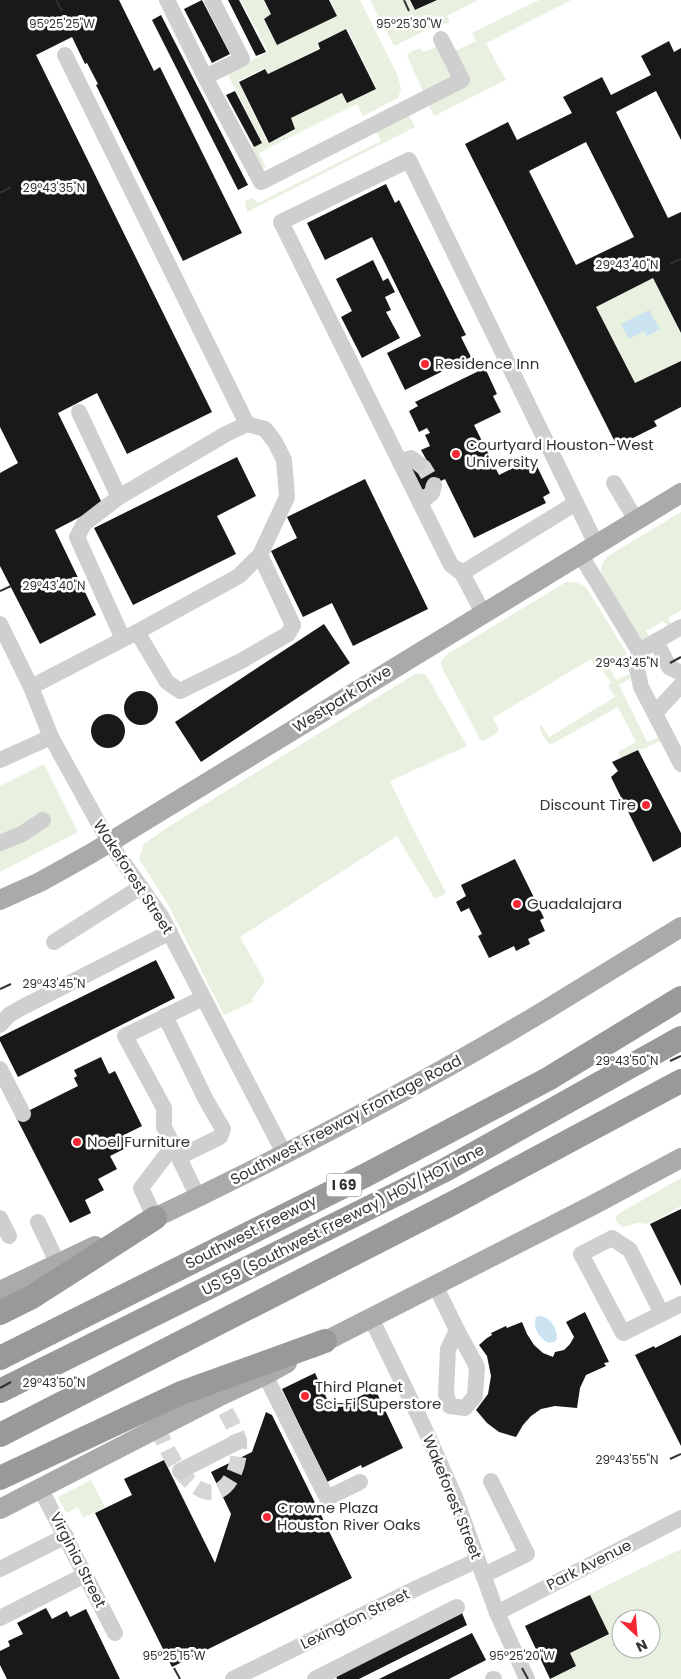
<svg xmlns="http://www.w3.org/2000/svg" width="681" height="1679" font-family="Poppins,sans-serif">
<rect width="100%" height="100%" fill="#fff"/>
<!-- green -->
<g fill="#e8f0e0" fill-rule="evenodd">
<path d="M241,0H263L271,14L263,19L277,45L337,16L330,0H360L398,76L401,90L398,98L363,116L357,104L259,153L266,167L256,173L245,152L262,142L228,75L247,66L246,63L268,52ZM347,28L379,93L377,89L348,103L342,93L291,118L295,130L269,143L266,140L238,81L265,68L269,74L319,48L317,43Z"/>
<polygon points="370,0 409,0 415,11 437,0 478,0 447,16 450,22 443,25 441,23 394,46"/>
<path d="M539,0H571L479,47L486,44L506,80L434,116L409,60L407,56C411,50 415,49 421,49L423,52L436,47L442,57L476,41L472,33Z"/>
<polygon points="404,107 415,127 247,212 245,201 252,198 258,203 381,141 377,132"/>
<polygon points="653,278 681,333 681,361 635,383 596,307"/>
<path d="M681,512V610L668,618L674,629L671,632L664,621L646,631L653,643L644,644L602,578C600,570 601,563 608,556Z"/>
<path d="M566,582H576L586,587L626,652L627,657L623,660L610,668L616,680L629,674L631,678L619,685L647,742L660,737L662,740L641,750L640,748L621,758L618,752L636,742L618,707L554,743L550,744C545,740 540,732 540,726H542L549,737L615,697L608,686L611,683L602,669H597L591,659L493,718L499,729L497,733L483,741L480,739L441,666V661L446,655Z"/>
<polygon points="421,673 426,675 432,685 467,746 390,781 409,821 446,893 435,899 397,836 240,937 265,981 252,999 253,1002 224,1015 169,906 139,859 144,844 168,827 415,674"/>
<polygon points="44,764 78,832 0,872 0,786"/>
<path d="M681,1178V1206C673,1210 653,1223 646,1224C643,1224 640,1222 638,1223C627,1224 622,1233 615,1218L618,1214Z"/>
<polygon points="91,1480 105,1507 83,1518 78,1507 66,1513 58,1497"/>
<path d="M681,1549V1679H552L525,1626ZM621,1619H651V1649H621Z"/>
</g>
<!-- water -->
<g fill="#cbe2f1">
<polygon points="649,310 660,329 647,336 644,331 629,339 621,324"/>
<path d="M541,1316C551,1318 557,1329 557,1339L554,1342L548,1343C539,1337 532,1328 536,1317Z"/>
</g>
<!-- building -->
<g fill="#191919" fill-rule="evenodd">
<polygon points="0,0 119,0 154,71 160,67 242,233 183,261 96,85 98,84 87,63 85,64 72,37 36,55 212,412 127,454 97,393 58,413 103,505 55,530 96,615 40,644 0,566 0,473 18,463 0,427"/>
<polygon points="202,0 230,54 212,63 184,9"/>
<polygon points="228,0 239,0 266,52 256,56"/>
<polygon points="264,0 329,0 337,16 277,45 264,19 271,14"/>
<polygon points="410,0 437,0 415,10"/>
<polygon points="161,15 248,185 238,190 152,20"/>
<polygon points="346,29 376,89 347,103 342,93 291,118 295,129 269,143 239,82 265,69 268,74 320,49 318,43"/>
<path d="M669,41L674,52L681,48V140L656,91L616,112L668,218L681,212V333L653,278L596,307L635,383L681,361V407L654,421L657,426L617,446L465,144L508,122L517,140L572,113L563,97L602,77L611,95L651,75L641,56ZM586,142L634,237L576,265L529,171Z"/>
<polygon points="235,91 262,143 254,147 226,95"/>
<polygon points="386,184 395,203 399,200 466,335 461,337 471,357 405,390 387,353 421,336 372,237 325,260 307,223"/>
<polygon points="373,260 383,281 388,278 395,292 385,297 391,310 386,312 400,338 362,358 341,317 352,311 336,279"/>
<polygon points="485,368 497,394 493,396 501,412 474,425 499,475 533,458 550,493 543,497 546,503 474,538 445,479 422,490 411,467 426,459 421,450 430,446 425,435 430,433 427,428 419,432 409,411 418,406 415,402"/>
<polygon points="237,457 256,496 217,516 236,554 133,605 94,528"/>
<polygon points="365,479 428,609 353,646 332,603 303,617 271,551 297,538 287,517"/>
<polygon points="324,624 350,663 201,762 175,722"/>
<circle cx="141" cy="708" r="17"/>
<circle cx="108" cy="731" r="17"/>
<polygon points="638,750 681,833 681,847 653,862 611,777 618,771 612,762"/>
<polygon points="515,859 544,918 540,920 545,931 528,939 530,944 516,951 514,946 489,958 478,936 482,934 469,908 461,912 456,902 466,896 461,885"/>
<polygon points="156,960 175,998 18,1077 0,1041 0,1037"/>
<polygon points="101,1057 109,1074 115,1071 142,1126 122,1136 128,1147 110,1156 117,1169 98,1179 104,1190 85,1200 91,1213 70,1223 16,1117 78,1086 74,1078 77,1076 74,1070"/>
<polygon points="681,1209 681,1286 650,1224"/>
<polygon points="585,1312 609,1362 604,1363 606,1366 586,1375 580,1388 577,1408 555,1406 541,1409 531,1416 523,1425 516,1437 499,1432 487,1423 476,1410 488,1394 491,1376 487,1356 479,1345 487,1338 492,1335 491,1333 506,1326 507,1328 522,1322 527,1334 534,1345 543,1353 553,1357 555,1352 564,1350 570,1344 574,1337 566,1322"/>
<polygon points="681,1335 681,1446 635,1355 654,1346 655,1348"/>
<polygon points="315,1373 332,1410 375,1389 403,1448 362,1468 361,1465 327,1482 282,1389"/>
<polygon points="266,1412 272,1415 352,1578 172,1667 95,1513 132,1495 124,1479 164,1460 215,1563 231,1514 211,1472 252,1452"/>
<polygon points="590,1595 609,1634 570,1653 576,1666 550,1679 525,1626"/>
<polygon points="46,1608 52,1619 67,1611 70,1617 86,1609 120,1679 7,1679 0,1665 0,1651 10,1646 8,1641 23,1634 17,1623"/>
<polygon points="462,1613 467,1625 359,1679 337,1679 336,1676"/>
<polygon points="472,1633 486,1660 449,1679 379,1679"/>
</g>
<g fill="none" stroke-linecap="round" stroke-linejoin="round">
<!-- minor-tunnel -->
<g stroke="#d6d6d6" stroke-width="16" stroke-dasharray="16 8" stroke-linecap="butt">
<polyline points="418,463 424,468 434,485"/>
<path d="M157,1428C167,1448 176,1472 195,1486C225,1508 241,1467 239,1443C239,1433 223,1407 218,1397"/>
</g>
<!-- minor -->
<g stroke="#cfcfcf" stroke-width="16">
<polyline points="167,0 205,77 261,182 462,80 441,39"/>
<polyline points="65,55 247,424"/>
<polyline points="205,77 242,59 212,0"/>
<polyline points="79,412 119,497"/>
<polyline points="400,462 411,458 418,463"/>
<polyline points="614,483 636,520"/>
<polyline points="420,503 432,493 434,485"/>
<polyline points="580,554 639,651"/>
<polyline points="462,573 576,503"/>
<polyline points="483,613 462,573 451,565 281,222 409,160 596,544"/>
<polyline points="0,624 31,687 51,737 109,842 161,916 285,1155"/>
<polyline points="681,627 639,651 637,669 641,687 681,764"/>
<polyline points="137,632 167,682 180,691 241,661 288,634 293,625 260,555"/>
<polyline points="656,641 669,667 681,673"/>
<polyline points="31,687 137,632 239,576 260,555 287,497 284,460 275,442 265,429 247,424 226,434 119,497 84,524 77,537 123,639"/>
<polyline points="655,713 681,685"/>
<polyline points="0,760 51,737"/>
<polyline points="0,843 22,834 43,820"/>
<polyline points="54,942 141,887"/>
<polyline points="165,1016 206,1100 223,1129 220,1137 179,1157"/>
<polyline points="0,1025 9,1015 21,1008 170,932"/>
<polyline points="0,1069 23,1114"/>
<polyline points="198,1197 164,1127 164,1108 125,1036 203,998"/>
<polyline points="0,1218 9,1236"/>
<polyline points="155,1218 141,1188 173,1146"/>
<polyline points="38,1222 58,1264"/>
<polyline points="435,1285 457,1330"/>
<polyline points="662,1314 630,1250 612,1238 581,1254 623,1333 681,1304"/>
<polyline points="371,1318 422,1423 455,1497 497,1613 527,1679"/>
<polygon points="457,1330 477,1367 475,1396 465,1408 450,1406 446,1394 448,1349"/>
<polyline points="265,1375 327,1498 360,1482"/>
<polyline points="180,1471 239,1441"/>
<polyline points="40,1488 115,1633"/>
<polyline points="0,1569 66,1536"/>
<polyline points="484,1575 527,1554 491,1481"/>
<polyline points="497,1613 681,1518"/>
<polyline points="0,1618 85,1575"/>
<polyline points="233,1679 417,1588 478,1560"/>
<polyline points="315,1679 457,1607"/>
<polyline points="493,1679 494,1679"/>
</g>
<!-- major -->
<g stroke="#aaa" stroke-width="20">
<polyline points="0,900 40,882 92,853 681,493"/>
<path d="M142,1224C277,1160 410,1091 539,1014C587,985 634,956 681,927"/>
<polyline points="0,1291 95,1246"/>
<polyline points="312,1348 595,1204 681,1158"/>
<polyline points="0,1509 218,1397 265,1375 287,1363"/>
</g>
<!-- highway -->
<g stroke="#999" stroke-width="24">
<polyline points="0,1313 32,1297 155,1218"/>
<polyline points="0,1358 366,1175 548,1079 681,998"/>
<polyline points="0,1391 445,1170 681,1038"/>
<polyline points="0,1435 453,1203 681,1081"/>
<polyline points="0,1478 181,1393 325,1341"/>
</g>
</g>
<!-- ticks -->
<path fill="none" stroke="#323232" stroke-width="2" d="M56,0L62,11M404,0L409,11M0,193L11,187M670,264L681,259M0,591L11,586M670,663L681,657M0,989L11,984M670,1061L681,1056M0,1388L11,1382M670,1459L681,1454M174,1668L180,1679M522,1668L528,1679"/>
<!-- markers -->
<g fill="#f72734" stroke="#fff" stroke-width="2">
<circle cx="425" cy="364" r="5"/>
<circle cx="456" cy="454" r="5"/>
<circle cx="646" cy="805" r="5"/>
<circle cx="517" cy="904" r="5"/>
<circle cx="77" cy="1142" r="5"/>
<circle cx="305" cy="1396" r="5"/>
<circle cx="267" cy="1517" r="5"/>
</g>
<g text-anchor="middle" stroke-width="5" stroke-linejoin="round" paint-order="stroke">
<!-- shield labels -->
<rect fill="#fff" stroke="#707070" stroke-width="1" x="326.5" y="1173.5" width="35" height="23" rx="4"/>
<g font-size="14" font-weight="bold" fill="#323232">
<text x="344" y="1190">I 69</text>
</g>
<!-- poi labels -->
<g font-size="15" fill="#323232" stroke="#fff" text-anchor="start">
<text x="435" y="369">Residence Inn</text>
<text x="466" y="450">Courtyard Houston-West<tspan x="466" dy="17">University</tspan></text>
<text x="636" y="810" text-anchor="end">Discount Tire</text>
<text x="527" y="909">Guadalajara</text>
<text x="87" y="1147">Noel Furniture</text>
<text x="315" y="1392">Third Planet<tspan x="315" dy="17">Sci-Fi Superstore</tspan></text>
<text x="277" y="1513">Crowne Plaza<tspan x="277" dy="17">Houston River Oaks</tspan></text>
</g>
<!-- street labels -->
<g font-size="15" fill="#323232" stroke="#fff">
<text transform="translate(342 699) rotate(-32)" y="5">Westpark Drive</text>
<text transform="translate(133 877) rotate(57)" y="5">Wakeforest Street</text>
<text transform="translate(346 1120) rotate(-28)" y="5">Southwest Freeway Frontage Road</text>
<text transform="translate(343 1220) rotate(-27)" y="5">US 59 (Southwest Freeway) HOV/HOT lane</text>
<text transform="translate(251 1232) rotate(-27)" y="5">Southwest Freeway</text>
<text transform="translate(452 1497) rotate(68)" y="5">Wakeforest Street</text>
<text transform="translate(78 1560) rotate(63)" y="5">Virginia Street</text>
<text transform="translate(589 1565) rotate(-27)" y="5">Park Avenue</text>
<text transform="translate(355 1619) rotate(-26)" y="5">Lexington Street</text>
</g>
</g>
<g font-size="12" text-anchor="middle" fill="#323232" stroke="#fff" stroke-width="5" stroke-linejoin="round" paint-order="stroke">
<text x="409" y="28">95°25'30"W</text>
<text x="62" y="28">95°25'25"W</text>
<text x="54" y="192">29°43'35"N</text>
<text x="627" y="269">29°43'40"N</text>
<text x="54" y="590">29°43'40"N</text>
<text x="627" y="667">29°43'45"N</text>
<text x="54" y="988">29°43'45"N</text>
<text x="627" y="1065">29°43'50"N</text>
<text x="54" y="1387">29°43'50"N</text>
<text x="627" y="1464">29°43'55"N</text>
<text x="174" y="1660">95°25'15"W</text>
<text x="522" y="1660">95°25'20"W</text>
</g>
<!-- north arrow -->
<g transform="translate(636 1634) rotate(154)"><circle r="24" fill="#ffffff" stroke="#adadad"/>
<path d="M0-4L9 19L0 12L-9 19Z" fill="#f72734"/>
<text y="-8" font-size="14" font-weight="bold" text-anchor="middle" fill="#323232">N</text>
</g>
</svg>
